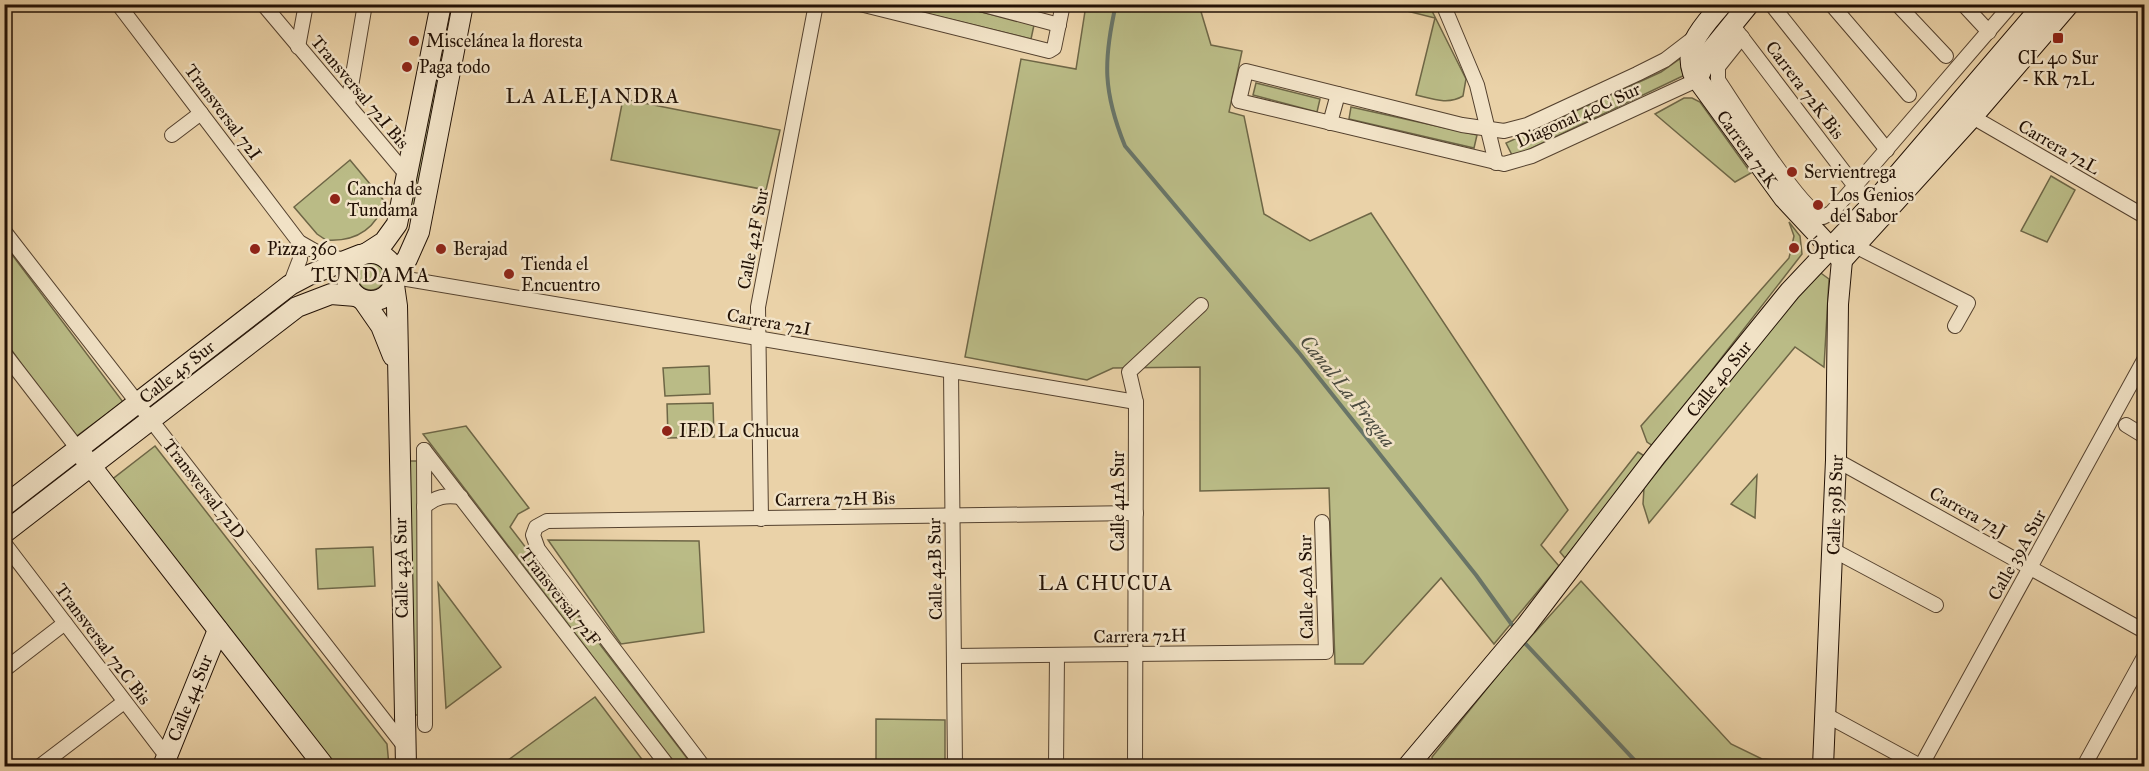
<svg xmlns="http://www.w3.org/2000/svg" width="2149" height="771" font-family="'IM FELL Great Primer',serif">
<rect width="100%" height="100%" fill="#ead2a8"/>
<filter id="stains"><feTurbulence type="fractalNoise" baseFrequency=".00333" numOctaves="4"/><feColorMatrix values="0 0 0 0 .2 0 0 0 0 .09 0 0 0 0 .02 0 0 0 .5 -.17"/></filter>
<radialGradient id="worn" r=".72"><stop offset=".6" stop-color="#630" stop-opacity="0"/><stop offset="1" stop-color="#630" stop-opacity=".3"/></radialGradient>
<!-- green -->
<g fill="#babb86" stroke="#6e6646" stroke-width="1.5">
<polygon points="447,5 456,5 416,220 408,218"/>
<polygon points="892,5 953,5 1034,25 1031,39"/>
<polygon points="1086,5 1199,5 1211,45 1242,51 1229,112 1244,116 1264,214 1310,241 1371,213 1568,510 1541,545 1559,566 1494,644 1441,578 1363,664 1335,664 1329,488 1200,491 1200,367 1113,368 1087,380 965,357 1021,59 1076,69"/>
<path d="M1383,5H1429L1466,79L1463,96C1448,105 1433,99 1416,95L1435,18Z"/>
<polygon points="1684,56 1687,74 1513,157 1506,143 1661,72"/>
<polygon points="1256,83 1320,99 1317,112 1253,95"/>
<polygon points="1684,98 1692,98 1700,102 1751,173 1735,182 1655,114"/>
<polygon points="623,99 780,130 766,190 611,160"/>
<polygon points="1351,107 1477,135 1474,148 1349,119"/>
<path d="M350,160L385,202C375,230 355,242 326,240L317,234L294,207Z"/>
<polygon points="2051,176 2075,190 2047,242 2021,231"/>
<polygon points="1789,222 1800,236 1802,254 1653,446 1647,442 1641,426 1789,258 1794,236"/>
<polygon points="4,244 123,402 74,438 5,341"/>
<circle cx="371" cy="276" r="14"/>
<polygon points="1818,271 1829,279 1824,367 1795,347 1649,523 1643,504 1644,488"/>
<polygon points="709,366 710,394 665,396 663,368"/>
<polygon points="713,403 714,437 668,438 667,404"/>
<polygon points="466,426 529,508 518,514 510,527 693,766 676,766 423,434"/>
<polygon points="155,446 387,744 389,766 333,766 110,481"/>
<polygon points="1638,452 1646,457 1565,558 1560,552"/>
<polygon points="405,461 418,461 422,715 409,715"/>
<polygon points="1757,475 1755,518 1731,504"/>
<polygon points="548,540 699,541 704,632 621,644"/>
<polygon points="373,547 375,586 318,589 316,549"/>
<polygon points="1581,581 1731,744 1762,759 1809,763 1809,766 1433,766 1432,757 1509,661"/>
<polygon points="438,583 501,667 446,708"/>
<polygon points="595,697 647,766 500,766"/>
<polygon points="876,719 945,720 945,766 876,766"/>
</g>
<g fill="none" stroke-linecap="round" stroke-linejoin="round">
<!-- stream -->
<g stroke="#697568" stroke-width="4">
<path d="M1116,4C1103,61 1103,92 1125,146L1300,354L1476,575L1515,629"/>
<polyline points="1522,640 1640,766"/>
</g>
<defs>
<g id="street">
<polyline points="118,4 299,242 320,254 345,260"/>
<polyline points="263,4 407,175"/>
<polyline points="860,4 1049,51 1054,48 1063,4"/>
<polyline points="980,4 1059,25"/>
<polyline points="1443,4 1477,85 1496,163"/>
<polyline points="1771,4 1887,150"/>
<polyline points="1831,4 1909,95"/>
<polyline points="1897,4 1946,56"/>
<polyline points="1963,4 1989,32"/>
<polyline points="1737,31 1870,206"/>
<polyline points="1695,37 1665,60 1637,74 1527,125 1504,131 1462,125 1246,71 1239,101 1504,164 1532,156 1697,80"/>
<path d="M1742,37L1718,67V80C1735,105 1800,210 1823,217L1831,213L1855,186L2012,4"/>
<polyline points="298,47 306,4"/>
<polyline points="348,104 365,4"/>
<polyline points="1964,112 2144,216"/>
<polyline points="1330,123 1338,94"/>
<polyline points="172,135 201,113"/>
<polyline points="4,231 405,747"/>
<polyline points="1855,246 1968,303 1955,326"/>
<polyline points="395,277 1136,402"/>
<polyline points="290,285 300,259 299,242"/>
<polyline points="4,353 78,449"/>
<polyline points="951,371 955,766"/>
<polyline points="2126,425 2144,436"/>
<polyline points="424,450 668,766"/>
<polyline points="424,450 425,725"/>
<polyline points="1836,460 2144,631"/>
<path d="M424,507C436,496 446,495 461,497"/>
<polyline points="761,519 758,307 816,4"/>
<polyline points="4,543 174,766"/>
<polyline points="1833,550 1936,605"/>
<polyline points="954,656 1326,652 1322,522"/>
<polyline points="4,670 65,623"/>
<polyline points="1826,715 1920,766"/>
<polyline points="40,766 124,702"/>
<polyline points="703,766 538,549 533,535 536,527 547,521 1136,513"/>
<polyline points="1056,766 1057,655"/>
<polyline points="1135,766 1136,402 1129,372 1201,305"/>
<polyline points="1921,766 2144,360"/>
<polyline points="2084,766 2144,657"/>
</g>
<g id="secondary">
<path d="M1722,4C1705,25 1683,44 1693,73L1784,198L1840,258"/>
<polyline points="1697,80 1709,53 1749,4"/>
<circle cx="371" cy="277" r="24"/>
<polyline points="367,253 384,242 397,224 441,4"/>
<polyline points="1842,260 1972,117 2069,4"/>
<polyline points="395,273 407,259 419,232 463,4"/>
<polyline points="394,285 397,306 406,766"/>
<polyline points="363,300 381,326 393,356"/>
<polyline points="83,456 324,766"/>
<polyline points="4,506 290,285 309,275 360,255"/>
<polyline points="4,533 297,307 331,294 356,296"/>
<polyline points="163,766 218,630"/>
<polyline points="1408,766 1526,626 1656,456 1790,291 1877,199 2044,4"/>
<polyline points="1823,766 1836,460 1838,304 1842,260"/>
</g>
</defs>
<!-- street casing -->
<use href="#street" stroke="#54412e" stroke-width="16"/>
<!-- secondary casing -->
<use href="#secondary" stroke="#221105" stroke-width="22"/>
<!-- street -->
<use href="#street" stroke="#f1e2c6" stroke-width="14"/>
<!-- secondary -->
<use href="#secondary" stroke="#f1e2c6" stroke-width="20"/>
</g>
<!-- markers -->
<g fill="#8f2418" stroke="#f1e2c6" stroke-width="2">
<rect x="2052" y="32" width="12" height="12" rx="3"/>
<circle cx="414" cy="41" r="6"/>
<circle cx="407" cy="67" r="6"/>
<circle cx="1792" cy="172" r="6"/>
<circle cx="335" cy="199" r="6"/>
<circle cx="1818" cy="205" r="6"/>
<circle cx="1794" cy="248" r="6"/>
<circle cx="255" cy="249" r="6"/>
<circle cx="441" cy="249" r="6"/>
<circle cx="509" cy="274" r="6"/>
<circle cx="667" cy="431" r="6"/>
</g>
<g text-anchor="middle" stroke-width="5" stroke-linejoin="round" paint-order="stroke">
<!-- poi labels -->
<g font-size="18" fill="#221105" stroke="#f1e2c6" text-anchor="start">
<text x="426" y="47">Miscelánea la floresta</text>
<text x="2058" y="64" text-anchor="middle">CL 40 Sur<tspan x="2058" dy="21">- KR 72L</tspan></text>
<text x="419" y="73">Paga todo</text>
<text x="1804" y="178">Servientrega</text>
<text x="347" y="195">Cancha de<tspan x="347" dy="21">Tundama</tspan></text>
<text x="1830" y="201">Los Genios<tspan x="1830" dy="21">del Sabor</tspan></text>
<text x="1806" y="254">Óptica</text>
<text x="267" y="255">Pizza 360</text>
<text x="453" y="255">Berajad</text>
<text x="521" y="270">Tienda el<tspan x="521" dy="21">Encuentro</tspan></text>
<text x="679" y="437">IED La Chucua</text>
</g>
<!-- street labels -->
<g font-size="18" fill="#221105" stroke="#f1e2c6">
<text transform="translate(1805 90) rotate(53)" y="6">Carrera 72K Bis</text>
<text transform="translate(360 92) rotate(50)" y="6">Transversal 72I Bis</text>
<text transform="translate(223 112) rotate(53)" y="6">Transversal 72I</text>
<text transform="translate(1578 115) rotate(-24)" y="6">Diagonal 40C Sur</text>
<text transform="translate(2059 147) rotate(30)" y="6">Carrera 72L</text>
<text transform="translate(1747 149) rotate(54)" y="6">Carrera 72K</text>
<text transform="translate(753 239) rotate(-79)" y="6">Calle 42F Sur</text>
<text transform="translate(769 322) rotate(10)" y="6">Carrera 72I</text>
<text transform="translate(177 372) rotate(-38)" y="6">Calle 45 Sur</text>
<text transform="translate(1719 379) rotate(-51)" y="6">Calle 40 Sur</text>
<text transform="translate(204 489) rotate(52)" y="6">Transversal 72D</text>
<text transform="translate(835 499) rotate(-1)" y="6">Carrera 72H Bis</text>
<text transform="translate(1118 501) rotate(-90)" y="6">Calle 41A Sur</text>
<text transform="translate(1835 505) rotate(-88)" y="6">Calle 39B Sur</text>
<text transform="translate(1968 512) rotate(29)" y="6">Carrera 72J</text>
<text transform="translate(2017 555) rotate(-61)" y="6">Calle 39A Sur</text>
<text transform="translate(401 568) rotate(-91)" y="6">Calle 43A Sur</text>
<text transform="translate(935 569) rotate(-91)" y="6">Calle 42B Sur</text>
<text transform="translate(1306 587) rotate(-91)" y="6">Calle 40A Sur</text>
<text transform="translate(560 597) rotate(52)" y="6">Transversal 72F</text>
<text transform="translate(1140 636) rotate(-1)" y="6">Carrera 72H</text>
<text transform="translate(103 644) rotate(53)" y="6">Transversal 72C Bis</text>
<text transform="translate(190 698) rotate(-68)" y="6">Calle 44 Sur</text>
</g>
<!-- neighbourhood labels -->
<g font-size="20" letter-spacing="1.5" fill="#221105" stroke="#f1e2c6">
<text x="593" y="103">LA ALEJANDRA</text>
<text x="371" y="282">TUNDAMA</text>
<text x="1106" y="590">LA CHUCUA</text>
</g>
<!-- water labels -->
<g font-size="20" font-style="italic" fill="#4b4b3f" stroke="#f1e2c6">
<text transform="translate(1348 391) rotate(51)" y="7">Canal La Fragua</text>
</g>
</g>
<!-- margin -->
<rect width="2149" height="771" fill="none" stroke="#ead2a8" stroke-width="24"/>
<rect x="6" y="6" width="2137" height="759" fill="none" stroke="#221105" stroke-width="3"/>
<rect x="12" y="12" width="2125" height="747" fill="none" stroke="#221105" stroke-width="1.5"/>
<rect width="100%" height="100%" filter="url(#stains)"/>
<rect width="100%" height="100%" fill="url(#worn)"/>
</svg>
